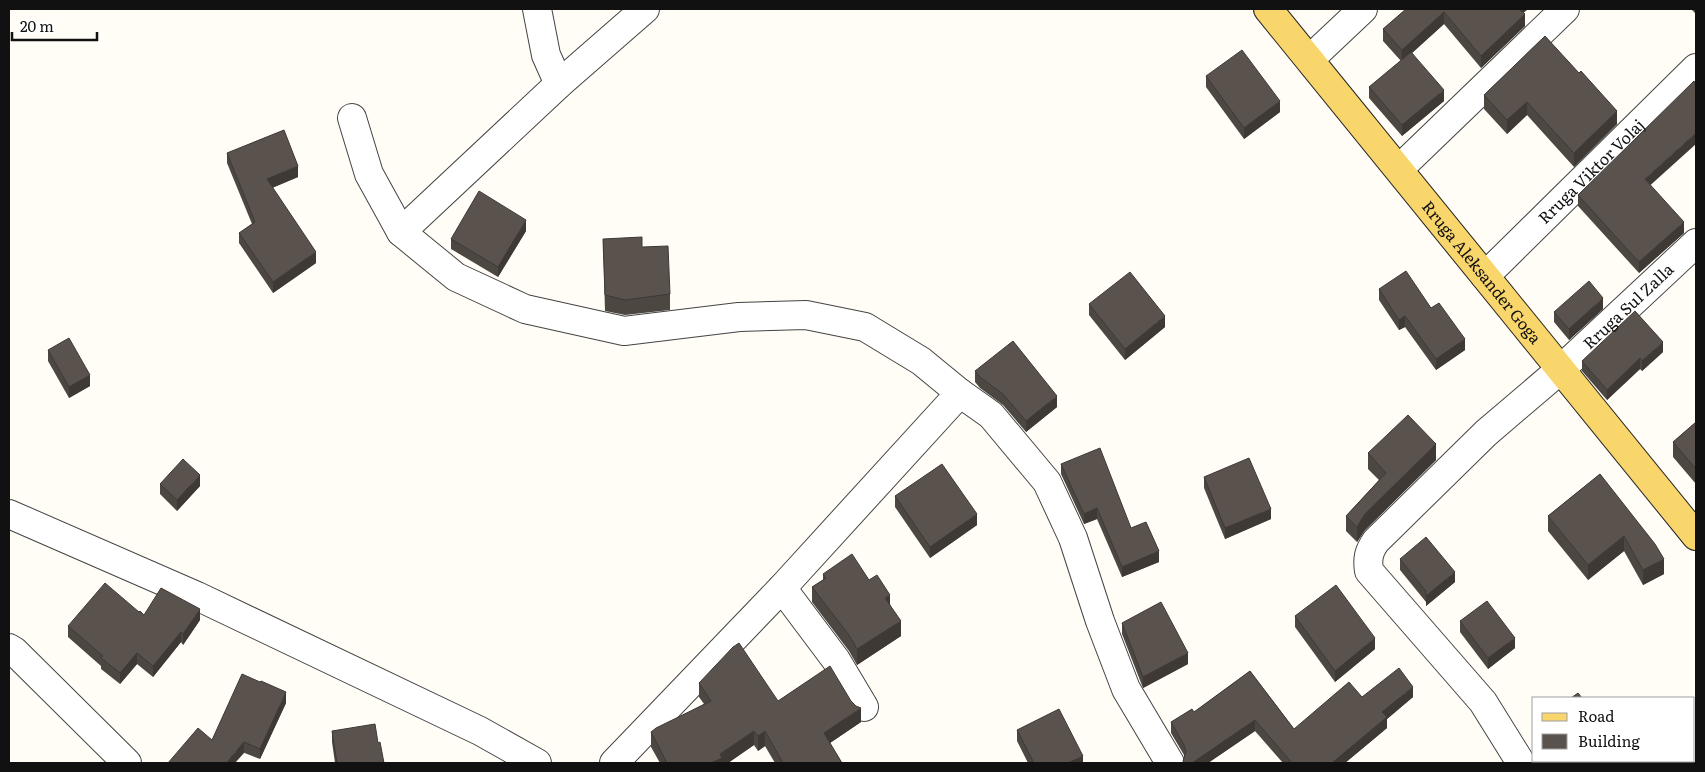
<svg xmlns="http://www.w3.org/2000/svg" width="1705" height="772" font-family="Literata,serif">
<rect width="100%" height="100%" fill="#fffdf5"/>
<g fill="none" stroke-linecap="round" stroke-linejoin="round">
<defs>
<g id="minor">
<polyline points="537,9 546,55 559,84"/>
<polyline points="1310,59 1363,9"/>
<polyline points="352,118 369,174 401,232 456,277 525,309 624,331 739,317 806,315 865,327 921,361 960,393 991,415 1047,482 1073,538 1100,621 1126,689 1170,763"/>
<polyline points="1399,169 1565,9"/>
<polyline points="401,232 559,84 645,9"/>
<path id="s1" d="M1485,276L1696,68"/>
<polyline points="9,514 197,596 480,731 537,763"/>
<polyline points="782,588 836,660 864,707"/>
<polyline points="9,648 14,651 127,763"/>
<polyline points="614,763 782,588 960,393"/>
<path id="s2" d="M1521,763L1483,702L1369,571C1367,558 1369,551 1376,541L1486,433L1561,369L1696,243"/>
</g>
<g id="major">
<path id="s3" d="M1268,9L1696,536"/>
</g>
</defs>
<!-- minor casing -->
<use href="#minor" stroke="#444" stroke-width="30"/>
<!-- major casing -->
<use href="#major" stroke="#222" stroke-width="30"/>
<!-- minor -->
<use href="#minor" stroke="#fff" stroke-width="28"/>
<!-- major -->
<use href="#major" stroke="#f9d66b" stroke-width="28"/>
</g>
<!-- wall -->
<g fill="#4d4742">
<polygon points="1406,9 1528,9 1523,13 1525,26 1481,68 1444,24 1412,53 1444,101 1402,136 1369,98 1369,87 1401,61 1383,41 1383,29"/>
<polygon points="1691,9 1696,9 1696,14"/>
<polygon points="1545,36 1617,124 1574,167 1527,115 1507,134 1484,109 1484,95"/>
<polygon points="1206,76 1280,112 1244,139 1206,87"/>
<polygon points="227,153 298,177 272,188 316,263 273,293 239,243 239,233 252,224 227,163"/>
<polygon points="1650,185 1684,233 1639,273 1578,206 1578,195"/>
<polygon points="526,231 498,277 451,249 451,239"/>
<polygon points="603,239 642,247 670,294 670,310 625,315 605,311"/>
<polygon points="1379,289 1431,308 1465,350 1436,370 1405,327 1399,330 1379,300"/>
<polygon points="1089,304 1165,327 1125,360 1089,315"/>
<polygon points="1603,309 1569,340 1554,322 1554,312"/>
<polygon points="48,350 90,386 69,398 48,361"/>
<polygon points="1663,352 1642,371 1640,369 1607,400 1582,371 1582,361"/>
<polygon points="975,371 1057,407 1026,432 1003,405 980,388 975,382"/>
<polygon points="1696,422 1696,484 1673,457 1673,442"/>
<polygon points="1368,453 1436,460 1365,530 1357,542 1346,531 1346,516 1379,480 1368,469"/>
<polygon points="1061,464 1131,528 1159,562 1122,577 1097,519 1084,524 1061,474"/>
<polygon points="1600,474 1664,574 1643,585 1624,551 1588,580 1548,531 1548,516"/>
<polygon points="1204,477 1271,519 1225,539 1204,488"/>
<polygon points="160,484 200,486 177,511 160,494"/>
<polygon points="895,496 977,525 930,558 895,507"/>
<polygon points="1400,559 1455,582 1426,606 1426,602 1400,570"/>
<polygon points="823,574 869,580 890,604 901,636 857,665 849,651 812,602 812,587 823,580"/>
<polygon points="139,612 144,615 200,620 183,645 181,642 153,677 137,664 120,684 101,669 101,666 68,637 68,626"/>
<polygon points="1295,616 1375,649 1335,682 1295,627"/>
<polygon points="1460,621 1515,648 1488,669 1460,632"/>
<polygon points="1122,623 1188,664 1143,688 1122,634"/>
<polygon points="1250,671 1294,729 1362,697 1413,697 1387,719 1387,728 1345,763 1283,763 1255,731 1208,763 1183,763 1184,755 1171,733 1171,722 1194,712"/>
<polygon points="699,683 778,701 861,722 830,743 842,763 775,763 765,746 758,751 754,745 728,763 660,763 651,747 651,732 704,704 699,697"/>
<polygon points="286,703 260,759 212,740"/>
<polygon points="1017,730 1083,763 1028,763 1017,741"/>
<polygon points="332,731 378,743 384,763 335,763 332,742"/>
<polygon points="1557,761 1630,761 1632,763 1559,763"/>
</g>
<!-- shaded-wall -->
<g fill="#3f3936">
<polygon points="1517,9 1528,9 1517,18"/>
<polygon points="1444,12 1444,24 1402,62 1402,50"/>
<polygon points="1525,14 1525,26 1481,68 1481,56"/>
<polygon points="1444,90 1444,101 1402,136 1402,125"/>
<polygon points="1280,101 1280,112 1244,139 1244,128"/>
<polygon points="1527,102 1527,115 1507,134 1507,120"/>
<polygon points="1617,111 1617,124 1574,167 1574,153"/>
<polygon points="1696,133 1696,144 1645,190 1645,179"/>
<polygon points="298,166 298,177 267,190 267,179"/>
<polygon points="526,220 526,231 498,277 498,267"/>
<polygon points="1684,222 1684,233 1639,273 1639,262"/>
<polygon points="316,252 316,263 273,293 273,282"/>
<polygon points="1603,298 1603,309 1569,340 1569,329"/>
<polygon points="1165,316 1165,327 1125,360 1125,349"/>
<polygon points="1405,316 1405,327 1399,330 1399,320"/>
<polygon points="1465,339 1465,350 1436,370 1436,359"/>
<polygon points="1663,342 1663,352 1642,371 1642,361"/>
<polygon points="1640,358 1640,369 1607,400 1607,390"/>
<polygon points="90,375 90,386 69,398 69,387"/>
<polygon points="1057,396 1057,407 1026,432 1026,421"/>
<polygon points="1436,444 1436,460 1365,530 1357,542 1357,527 1365,514"/>
<polygon points="200,475 200,486 177,511 177,500"/>
<polygon points="1097,508 1097,519 1084,524 1084,514"/>
<polygon points="1271,509 1271,519 1225,539 1225,528"/>
<polygon points="977,514 977,525 930,558 930,547"/>
<polygon points="1624,536 1624,551 1588,580 1588,565"/>
<polygon points="1159,551 1159,562 1122,577 1122,567"/>
<polygon points="1664,559 1664,574 1643,585 1643,570"/>
<polygon points="1455,572 1455,582 1426,606 1426,596"/>
<polygon points="890,595 890,611 885,598"/>
<polygon points="200,609 200,620 183,645 183,634"/>
<polygon points="901,621 901,636 857,665 857,649"/>
<polygon points="181,632 181,642 153,677 153,666"/>
<polygon points="1375,638 1375,649 1335,682 1335,671"/>
<polygon points="1515,638 1515,648 1488,669 1488,658"/>
<polygon points="137,653 137,664 120,684 120,673"/>
<polygon points="1188,653 1188,664 1143,688 1143,677"/>
<polygon points="1413,687 1413,697 1387,719 1387,728 1345,763 1332,763 1382,712"/>
<polygon points="286,692 286,703 260,759 260,749"/>
<polygon points="861,708 861,722 824,747 824,733"/>
<polygon points="1255,720 1255,731 1208,763 1192,763"/>
<polygon points="754,731 754,745 728,763 711,763 720,754"/>
<polygon points="765,731 765,746 758,751 758,736"/>
<polygon points="244,742 244,753 235,763 226,763"/>
<polygon points="1083,756 1083,763 1068,763"/>
</g>
<!-- building -->
<g fill="#5a524d" stroke="#3f3936">
<polygon points="1406,9 1519,9 1525,14 1481,56 1444,12 1402,50 1383,29"/>
<polygon points="1545,36 1579,73 1581,71 1617,111 1574,153 1527,102 1507,120 1484,95"/>
<polygon points="1242,50 1280,101 1244,128 1206,76"/>
<polygon points="1411,52 1444,90 1402,125 1369,87"/>
<polygon points="1694,81 1696,84 1696,133 1645,179 1684,222 1639,262 1578,195"/>
<polygon points="284,130 298,166 267,179 316,252 273,282 239,233 255,222 227,153"/>
<polygon points="479,191 526,220 498,267 451,239"/>
<polygon points="642,237 642,247 668,246 670,294 625,300 605,295 603,239"/>
<polygon points="1406,271 1431,308 1439,303 1465,339 1436,359 1405,316 1399,320 1379,289"/>
<polygon points="1130,272 1165,316 1125,349 1089,304"/>
<polygon points="1589,281 1603,298 1569,329 1554,312"/>
<polygon points="1635,311 1663,342 1642,361 1640,358 1607,390 1582,361"/>
<polygon points="69,338 90,375 69,387 48,350"/>
<polygon points="1013,341 1057,396 1026,421 1003,394 980,377 975,371"/>
<polygon points="1408,415 1436,444 1365,514 1357,527 1346,516 1386,473 1368,453"/>
<polygon points="1696,422 1696,469 1673,442"/>
<polygon points="1100,448 1131,528 1146,522 1159,551 1122,567 1097,508 1084,514 1061,464"/>
<polygon points="1249,458 1271,509 1225,528 1204,477"/>
<polygon points="183,459 200,475 177,500 160,484"/>
<polygon points="942,464 977,514 930,547 895,496"/>
<polygon points="1600,474 1655,544 1664,559 1643,570 1624,536 1588,565 1548,516"/>
<polygon points="1426,537 1455,572 1426,596 1426,591 1400,559"/>
<polygon points="852,554 869,580 877,575 890,595 885,598 901,621 857,649 849,635 812,587 826,578 823,574"/>
<polygon points="105,583 139,612 140,611 144,615 161,588 200,609 183,634 181,632 153,666 137,653 120,673 101,658 103,656 68,626"/>
<polygon points="1336,585 1375,638 1335,671 1295,616"/>
<polygon points="1487,601 1515,638 1488,658 1460,621"/>
<polygon points="1161,602 1188,653 1143,677 1122,623"/>
<polygon points="739,643 778,701 830,666 851,701 856,706 861,708 824,733 842,763 783,763 765,731 758,736 754,731 720,754 722,758 711,763 667,763 651,732 656,728 711,701 699,683 733,647"/>
<polygon points="1399,668 1413,687 1382,712 1387,717 1332,763 1292,763 1255,720 1192,763 1184,763 1183,761 1186,752 1184,745 1171,722 1192,709 1194,712 1250,671 1294,729 1349,682 1362,697"/>
<polygon points="242,674 260,682 261,681 286,692 260,749 244,742 226,763 168,763 198,728 212,740"/>
<polygon points="1578,693 1582,698 1571,698"/>
<polygon points="1059,709 1083,756 1068,763 1034,763 1017,730"/>
<polygon points="375,724 378,743 380,742 384,763 337,763 332,731"/>
<polygon points="1565,761 1630,761 1632,763 1567,763"/>
</g>
<g text-anchor="middle" stroke-width="5" stroke-linejoin="round" paint-order="stroke">
<!-- street labels -->
<g font-size="16" fill="#111" stroke="#fff">
<text dy="6" stroke="none"><textPath href="#s1" startOffset="149">Rruga Viktor Volaj</textPath></text>
<text dy="6" stroke="none"><textPath href="#s3" startOffset="339">Rruga Aleksander Goga</textPath></text>
<text dy="6" stroke="none"><textPath href="#s2" startOffset="622">Rruga Sul Zalla</textPath></text>
</g>
</g>
<!-- border -->
<rect width="1705" height="772" fill="none" stroke="#111111" stroke-width="20"/>
<!-- legend -->
<rect x="1532" y="697" width="162" height="65" fill="#ffffff" stroke="#a0a0a0"/>
<rect x="1542" y="713" width="25" height="8" fill="#f9d66b" stroke="#a0a0a0"/>
<text x="1578" y="722" font-size="15" fill="#111111">Road</text>
<rect x="1542" y="734" width="25" height="15" fill="#5a524d" stroke="#a0a0a0"/>
<text x="1578" y="747" font-size="15" fill="#111111">Building</text>
<!-- scale -->
<path d="M12 32v8h85v-8" fill="none" stroke="#111111" stroke-width="2.5"/>
<text x="20" y="32" font-size="15" fill="#111111" stroke="#ffffff" stroke-width="4" paint-order="stroke">20 m</text>
</svg>
